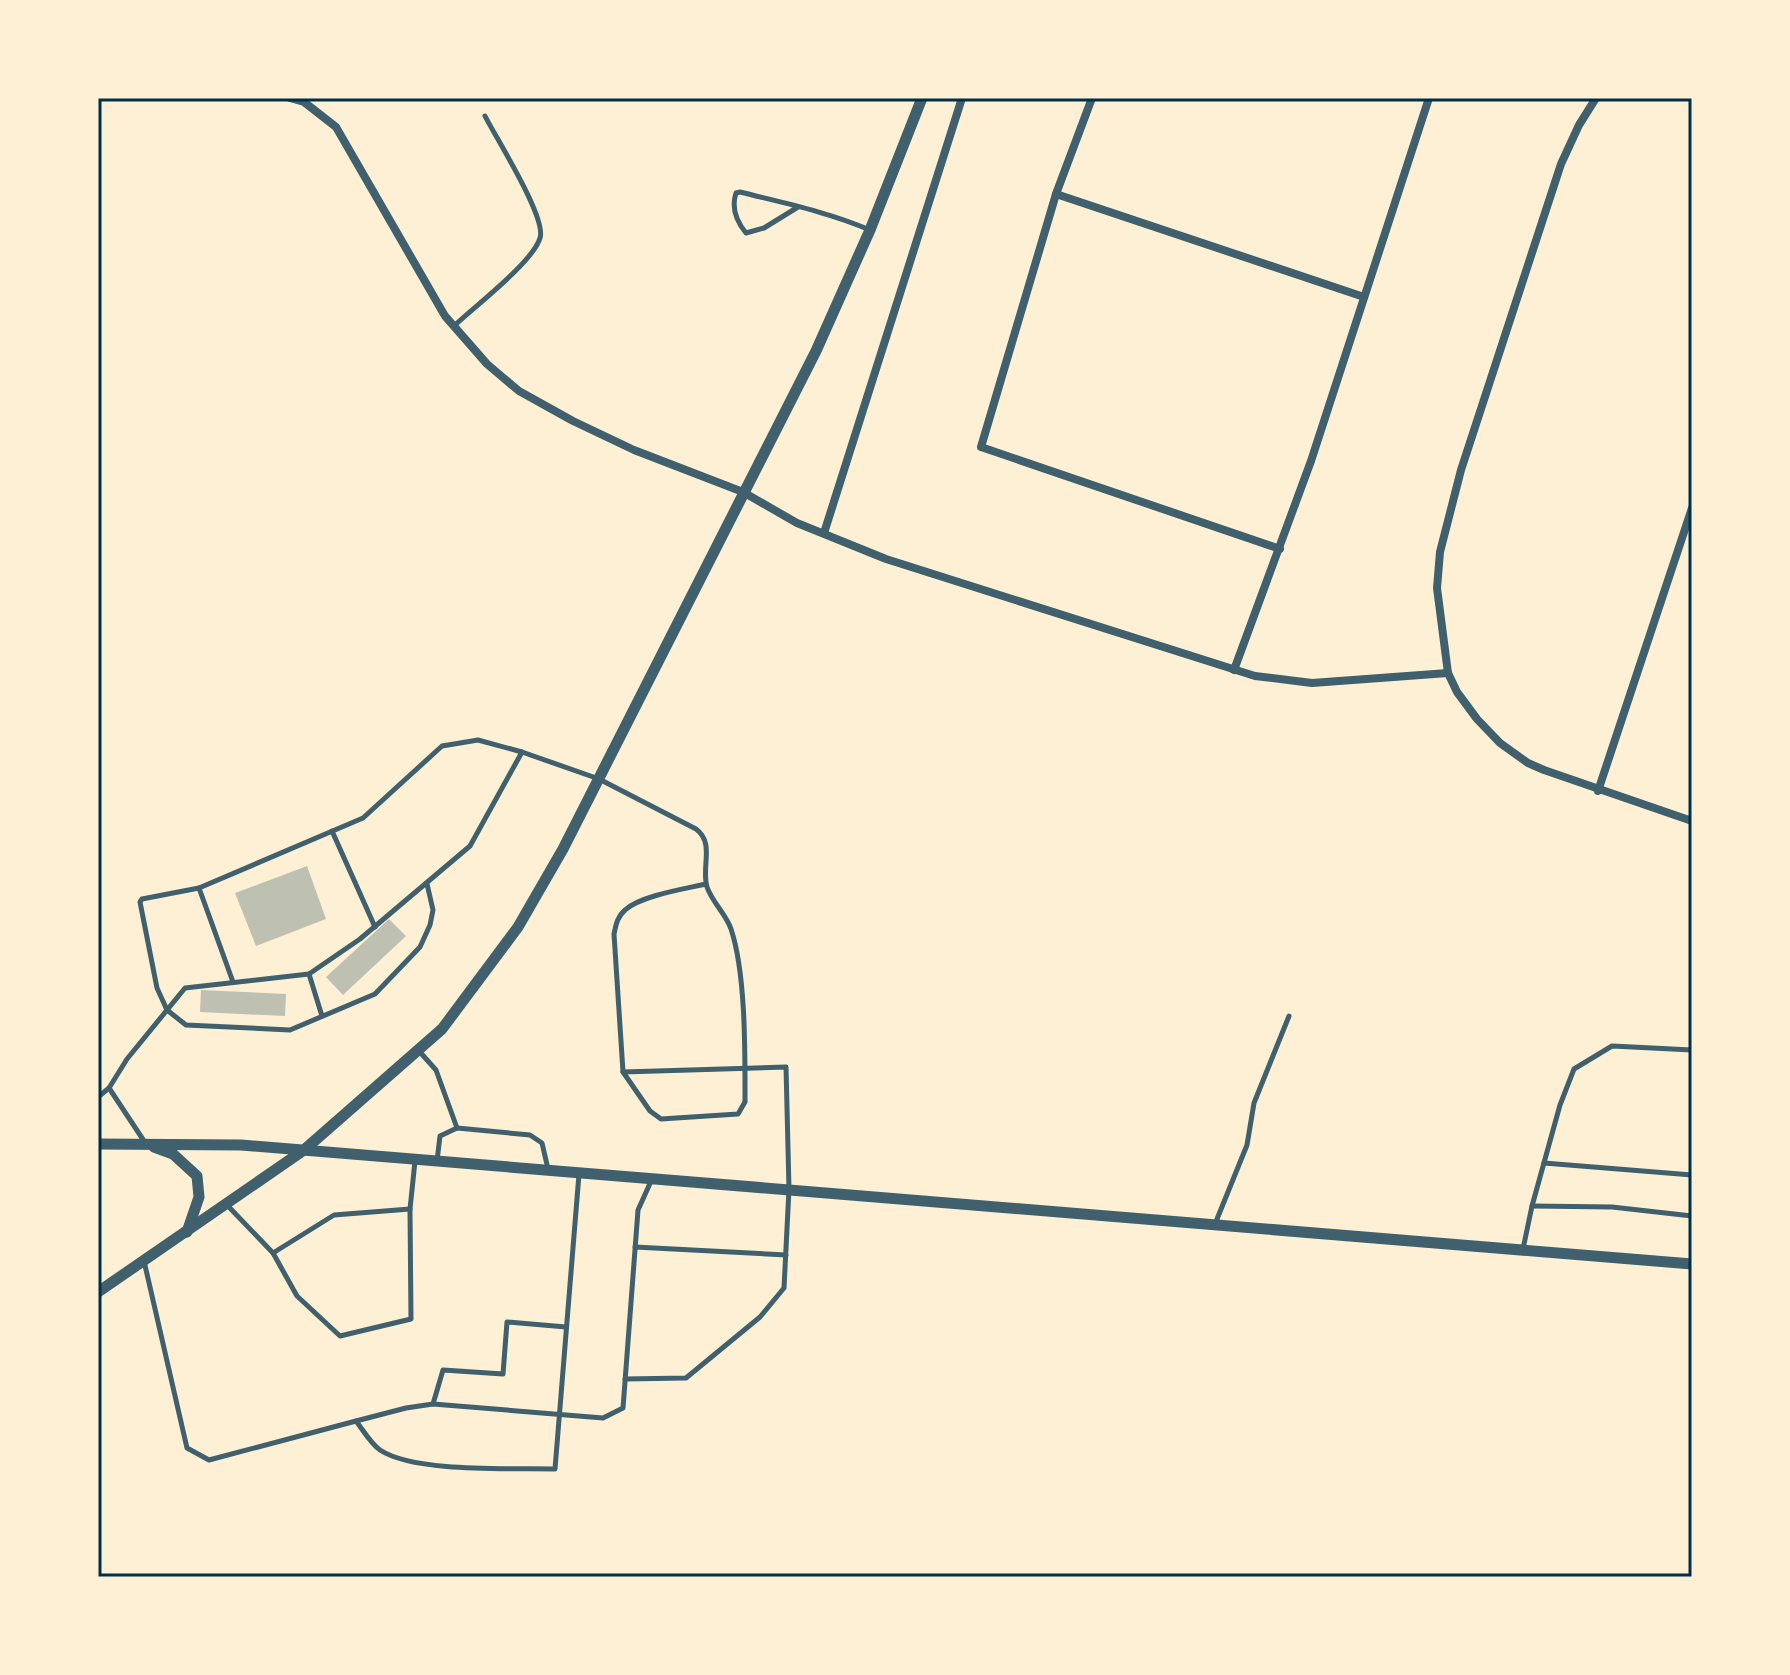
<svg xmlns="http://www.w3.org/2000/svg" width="1790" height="1675" font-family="Figtree,sans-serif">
<rect width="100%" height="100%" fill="#fdf0d5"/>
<!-- building -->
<g fill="#bec0b2">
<polygon points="307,866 326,919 256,946 235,893"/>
<polygon points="389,919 406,936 343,995 326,977"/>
<polygon points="201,990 286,994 285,1016 200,1012"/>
</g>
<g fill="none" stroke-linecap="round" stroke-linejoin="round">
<!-- service -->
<g stroke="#3f606c" stroke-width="5">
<path d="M798,207L764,228L746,233C737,222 731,208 736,193L740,192C784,203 828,212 870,230"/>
<path d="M454,326C474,307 533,262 540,238C547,218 496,138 485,116"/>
<polyline points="332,831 375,927"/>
<polyline points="199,888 142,899 140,902 157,988 167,1010 186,1025 290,1030 375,994 420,947 430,925 433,910 427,884"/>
<polyline points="309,974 322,1016"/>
<polyline points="233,982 199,888 363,818 442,746 478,740 522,752"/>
<polyline points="419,1051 436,1070 457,1128"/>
<polyline points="109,1088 146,1144"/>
<path d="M98,1097L109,1088L127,1059L185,988L309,974L360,939L470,846L522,752L599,779L696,829C715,843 701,867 707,887C712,902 726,914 731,929C746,974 745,1053 745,1102L738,1114L661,1119L650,1111L623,1072"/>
<polyline points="437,1161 440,1136 457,1128 530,1135 542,1143 548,1169"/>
<polyline points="1544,1163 1692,1175"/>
<polyline points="227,1205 273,1253 297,1296 340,1336 411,1319 410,1209 415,1161"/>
<polyline points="1532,1206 1612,1207 1692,1216"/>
<polyline points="1215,1224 1247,1145 1254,1103 1289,1016"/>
<polyline points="635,1247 786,1255"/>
<polyline points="1523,1249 1532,1206 1560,1105 1574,1069 1612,1046 1692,1050"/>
<polyline points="273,1253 334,1215 410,1209"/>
<path d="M144,1261L187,1448L209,1460L356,1421C363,1430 371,1444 380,1450C415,1473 511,1468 555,1469L579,1174"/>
<path d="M625,1379L686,1378L760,1317L784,1288L789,1189L786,1067L623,1072L614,934C616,925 617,917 625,910C640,896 684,889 706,884"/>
<polyline points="433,1404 603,1418 623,1408 638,1210 652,1179"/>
<polyline points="356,1421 406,1408 433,1404 443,1370 503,1374 507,1322 566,1327"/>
</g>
<!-- minor -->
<g stroke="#3f606c" stroke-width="8">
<polyline points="290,98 304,102 336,127 445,316 487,364 519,391 573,421 634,450 743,492 797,523 886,559 1255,676 1312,683 1448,673"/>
<polyline points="1092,98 1056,194 981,447 1280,549"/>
<polyline points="1596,98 1579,125 1561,164 1461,470 1440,552 1437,588 1448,673 1457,692 1477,719 1500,743 1528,763 1544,770 1692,821"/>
<polyline points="1056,194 1364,297"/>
<polyline points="824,533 962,98"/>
<polyline points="1234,670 1311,461 1429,98"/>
<polyline points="1598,791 1692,508"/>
</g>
<!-- tertiary -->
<g stroke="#3f606c" stroke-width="11">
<polyline points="98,1144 241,1145 1692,1264"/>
<polyline points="154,1147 173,1154 197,1176 199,1197 187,1232"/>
<polyline points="98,1292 304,1150 442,1029 518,927 563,849 816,351 870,230 922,98"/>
</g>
</g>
<!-- border -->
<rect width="1790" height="1675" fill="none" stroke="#fdf0d5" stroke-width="200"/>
<rect x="100" y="100" width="1590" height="1475" fill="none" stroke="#003049" stroke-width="3"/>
</svg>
